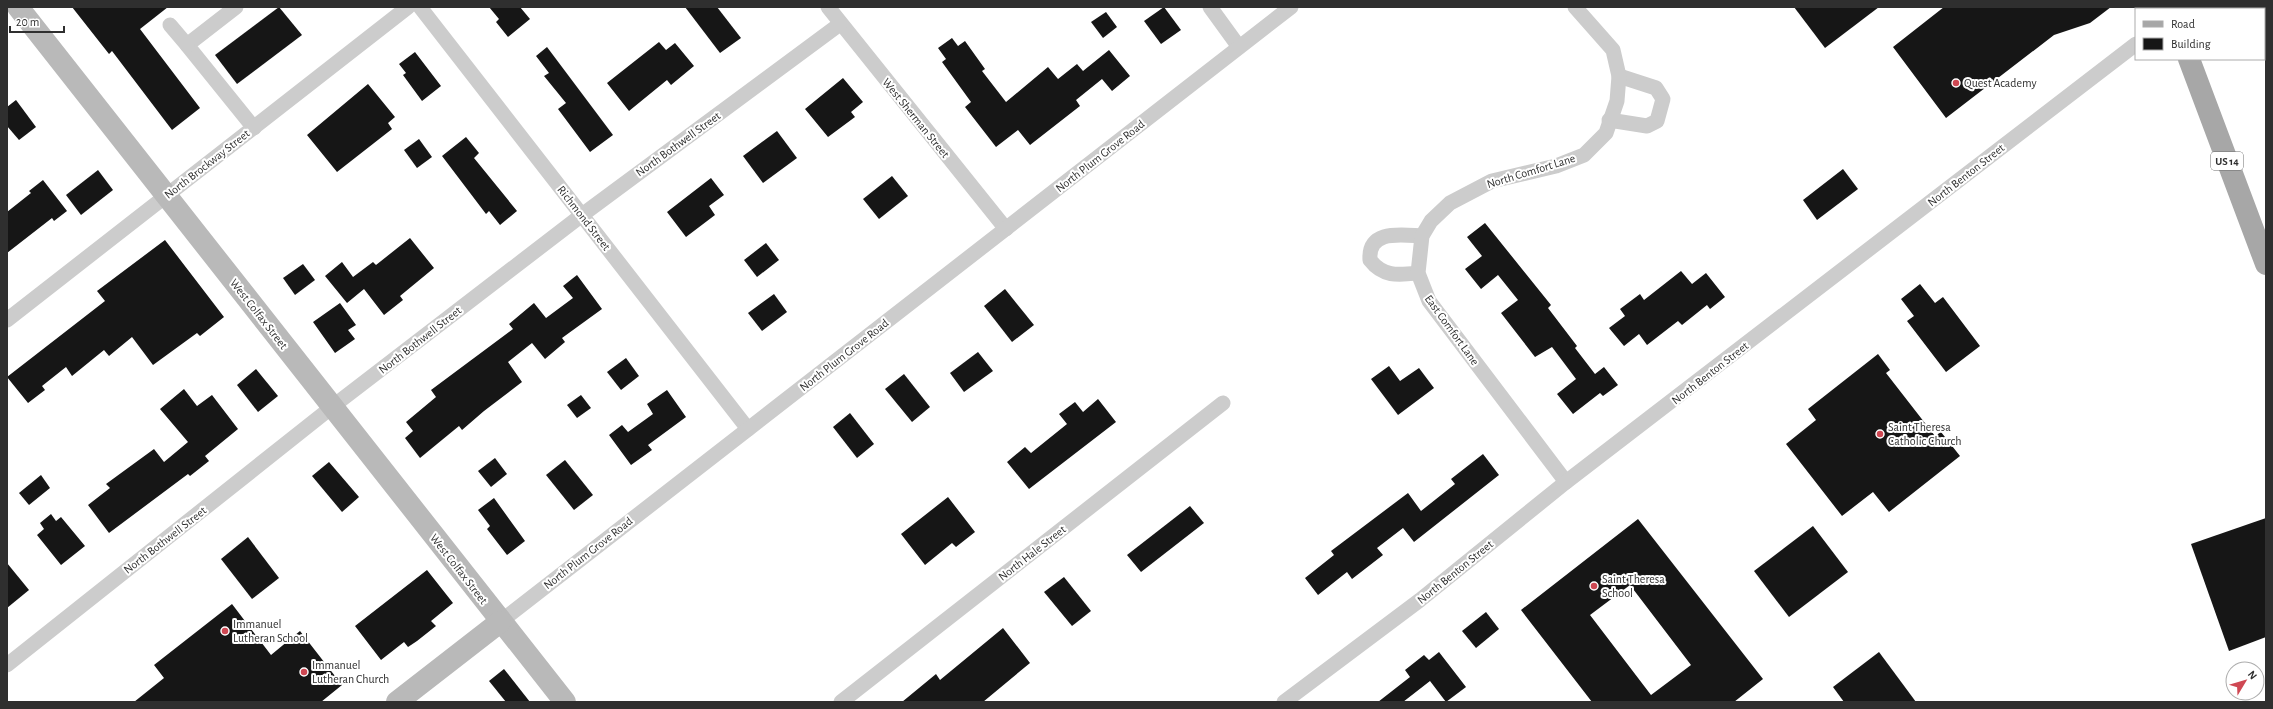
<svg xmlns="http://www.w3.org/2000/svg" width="2273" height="709" font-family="'Alegreya Sans',sans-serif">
<rect width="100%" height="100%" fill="#fff"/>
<!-- building -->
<g fill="#161616" fill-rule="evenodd">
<polygon points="72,7 168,7 140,29 200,108 172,130 112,51 109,54"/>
<polygon points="279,7 302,35 237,84 215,55"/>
<polygon points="489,7 520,7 530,19 508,37 496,22 499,19"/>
<polygon points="685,7 717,7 741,38 720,53"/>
<polygon points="1164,7 1181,30 1161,44 1144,21"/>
<polygon points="1794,7 1879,7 1825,48"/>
<polygon points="1944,7 2111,7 2090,23 2054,35 1946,118 1893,47"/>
<polygon points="1106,12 1117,27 1103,38 1091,22"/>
<polygon points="952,38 958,46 965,41 985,69 982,71 1006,102 1048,67 1058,79 1077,64 1083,71 1109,50 1130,76 1112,91 1102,79 1076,100 1080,106 1030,145 1018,130 996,147 965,107 971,102 942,62 946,59 938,48"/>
<polygon points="659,42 666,50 675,43 694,66 671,85 667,80 629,111 607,83"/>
<polygon points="547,47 613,135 590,152 558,109 566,103 544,76 549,73 536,56"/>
<polygon points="415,52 441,86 422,101 403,75 406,73 399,64"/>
<polygon points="843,78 863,102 851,112 855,117 828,137 805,109"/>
<polygon points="368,84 395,117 388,123 392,129 337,172 307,135"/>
<polygon points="16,100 36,127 19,140 7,126 7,107"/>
<polygon points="777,131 797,158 763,183 743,156"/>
<polygon points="466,137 479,153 474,158 517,211 500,225 489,211 486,214 442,156"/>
<polygon points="419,139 432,157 417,168 404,150"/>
<polygon points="1843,169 1858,189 1817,220 1803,200"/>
<polygon points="98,170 113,190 81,215 66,195"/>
<polygon points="892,176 908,196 879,219 863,199"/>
<polygon points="711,178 724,195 709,206 715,215 686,237 667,212"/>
<polygon points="43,180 67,211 54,221 52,218 7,253 7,212 31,193 29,191"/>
<polygon points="1485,223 1551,305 1548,308 1577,346 1575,348 1595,374 1604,367 1618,385 1603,396 1600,393 1573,414 1557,394 1576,379 1552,347 1535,357 1501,313 1518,300 1498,275 1481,289 1465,269 1482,256 1467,237"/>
<polygon points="410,238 434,268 400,296 403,300 384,315 364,289 347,303 325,276 342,262 353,277 373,262 376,265"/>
<polygon points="165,240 224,317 200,336 197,333 153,365 132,337 109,356 104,350 72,376 66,367 42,386 45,390 28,403 7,377 105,301 97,291"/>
<polygon points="766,243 779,260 757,277 744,260"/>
<polygon points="303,264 315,280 295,295 283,278"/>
<polygon points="1681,271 1692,284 1706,273 1725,297 1710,309 1707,305 1682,325 1678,321 1647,345 1639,334 1624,346 1609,328 1625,316 1620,309 1640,294 1644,300"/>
<polygon points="577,275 602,309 562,338 565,342 545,359 532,343 508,362 522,382 484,411 462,430 459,426 420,458 405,438 413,431 406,422 436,397 431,390 513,329 509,324 534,303 546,318 573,298 563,286"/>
<polygon points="1920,284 1935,303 1943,297 1980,346 1946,372 1907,321 1914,316 1901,299"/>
<polygon points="1005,289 1034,325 1012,342 984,306"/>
<polygon points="774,294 787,312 762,331 748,313"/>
<polygon points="340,303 356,325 348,330 355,339 335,353 313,322"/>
<polygon points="978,352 993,371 964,392 950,373"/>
<polygon points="1878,354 1890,370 1886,373 1935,436 1941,432 1960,456 1889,512 1873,492 1842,516 1786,444 1816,420 1808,409"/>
<polygon points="626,358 639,376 621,390 607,372"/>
<polygon points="1389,366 1400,381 1419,368 1434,388 1398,415 1371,379"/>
<polygon points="256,369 278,396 258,412 237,385"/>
<polygon points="904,374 930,407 912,422 885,389"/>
<polygon points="184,389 197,406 212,395 238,429 205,456 209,461 190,476 188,474 109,533 88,505 110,488 106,484 154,449 164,462 188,442 160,409"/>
<polygon points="667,390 686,417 648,445 652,450 631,465 609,435 622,425 628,432 653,414 647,404"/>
<polygon points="581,395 591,408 577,418 567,405"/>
<polygon points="1098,399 1116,422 1029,489 1007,462 1025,447 1031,453 1067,424 1059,414 1075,402 1083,412"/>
<polygon points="850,413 874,444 857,458 833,427"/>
<polygon points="1483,454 1499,475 1414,542 1403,528 1377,548 1383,555 1352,579 1347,572 1318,595 1305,578 1334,555 1331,551 1408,493 1421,511 1455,484 1451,479"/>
<polygon points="495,458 507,474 491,487 478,471"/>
<polygon points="565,460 593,495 574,510 546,475"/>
<polygon points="329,462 359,497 342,512 312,476"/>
<polygon points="41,475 50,488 29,505 19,493"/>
<polygon points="948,497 975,532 956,547 952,543 925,565 901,534"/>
<polygon points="494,498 525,541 507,555 487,529 490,526 478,510"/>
<polygon points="1190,506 1204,523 1141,572 1127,555"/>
<polygon points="51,514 56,521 61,517 85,546 61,565 37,535 44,529 40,523"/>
<polygon points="2266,518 2266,637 2229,651 2191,544"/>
<path d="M1638,519L1763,679L1734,702H1592L1521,610ZM1630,585L1691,665L1651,695L1590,615Z"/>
<polygon points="1813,526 1848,572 1789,617 1754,571"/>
<polygon points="248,537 279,578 252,599 221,559"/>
<polygon points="7,563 29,590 7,608"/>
<polygon points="427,570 453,603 431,621 436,626 417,641 408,647 404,642 381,660 355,626"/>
<polygon points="1064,577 1091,611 1072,626 1044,592"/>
<polygon points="232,604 271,655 300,631 342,685 321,702 134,702 164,678 154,665"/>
<polygon points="1486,612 1499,629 1476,648 1462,631"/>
<polygon points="1003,628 1030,663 983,702 902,702 936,674 940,680"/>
<polygon points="1439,652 1466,687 1446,702 1430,681 1403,702 1378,702 1410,677 1405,670 1424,655 1429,660"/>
<polygon points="1879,652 1916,702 1844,702 1833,687"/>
<polygon points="504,669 530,702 506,702 489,681"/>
</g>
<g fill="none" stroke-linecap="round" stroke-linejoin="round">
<!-- street -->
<g stroke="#ccc" stroke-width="15">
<polyline points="236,7 187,45 254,128"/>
<polyline points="420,7 748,429"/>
<polyline points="828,7 1006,229"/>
<polyline points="1210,7 1239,47"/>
<polyline points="2182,9 2184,7"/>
<polyline points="170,25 187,45"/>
<polyline points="1609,120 1647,126 1657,121 1663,99 1656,88 1619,76"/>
<path d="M1418,273C1398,275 1383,277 1370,260C1368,229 1401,235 1422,236"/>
<polyline points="7,320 408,7"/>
<polyline points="1566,482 1429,301 1418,273 1422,236 1431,221 1450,203 1492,181 1556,166 1584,155 1606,133 1617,101 1619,76 1613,50 1575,7"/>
<polyline points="500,622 1291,7"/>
<polyline points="7,665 332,407 582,215 840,24"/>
<polyline points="841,702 1223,403"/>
<polyline points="1284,702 1420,600 1566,482 2136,44"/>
</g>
<!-- secondary -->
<g stroke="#b9b9b9" stroke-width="22">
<polyline points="18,7 565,702"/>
<polyline points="397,702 500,622"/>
</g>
<!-- primary -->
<g stroke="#a7a7a7" stroke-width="22">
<polyline points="2170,7 2170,9"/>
<polyline points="2189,59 2266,264"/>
</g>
</g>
<!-- markers -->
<g fill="#cf4853" stroke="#fff" stroke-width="1.5">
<circle cx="1956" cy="83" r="4"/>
<circle cx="1880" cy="434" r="4"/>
<circle cx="1594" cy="586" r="4"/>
<circle cx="225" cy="631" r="4"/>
<circle cx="304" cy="672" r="4"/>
</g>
<g text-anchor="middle" stroke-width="4" stroke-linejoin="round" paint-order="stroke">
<!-- shield labels -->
<rect fill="#fff" stroke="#6d6d6d" stroke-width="1" x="2211" y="152" width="32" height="18" rx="3"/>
<g font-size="11" font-weight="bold" fill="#2f2f2f">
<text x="2227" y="165">US 14</text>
</g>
<!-- poi labels -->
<g font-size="12" fill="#2f2f2f" stroke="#fff" text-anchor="start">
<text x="1964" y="87">Quest Academy</text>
<text x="1888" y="431">Saint Theresa<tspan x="1888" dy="14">Catholic Church</tspan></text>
<text x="1602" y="583">Saint Theresa<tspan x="1602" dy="14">School</tspan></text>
<text x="233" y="628">Immanuel<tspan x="233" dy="14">Lutheran School</tspan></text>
<text x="312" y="669">Immanuel<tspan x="312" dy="14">Lutheran Church</tspan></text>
</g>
<!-- street labels -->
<g font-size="12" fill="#2f2f2f" stroke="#fff">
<text transform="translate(916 118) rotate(51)" y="4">West Sherman Street</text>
<text transform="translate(678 144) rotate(-36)" y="4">North Bothwell Street</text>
<text transform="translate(1100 156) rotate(-38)" y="4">North Plum Grove Road</text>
<text transform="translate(207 164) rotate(-38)" y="4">North Brockway Street</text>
<text transform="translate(1531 171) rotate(-17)" y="4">North Comfort Lane</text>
<text transform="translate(1966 175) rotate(-38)" y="4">North Benton Street</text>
<text transform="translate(584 218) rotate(52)" y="4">Richmond Street</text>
<text transform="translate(259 314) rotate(52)" y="4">West Colfax Street</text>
<text transform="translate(1452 330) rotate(54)" y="4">East Comfort Lane</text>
<text transform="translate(420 340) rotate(-38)" y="4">North Bothwell Street</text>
<text transform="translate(844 355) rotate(-38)" y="4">North Plum Grove Road</text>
<text transform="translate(1710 373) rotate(-38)" y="4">North Benton Street</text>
<text transform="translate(165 540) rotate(-38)" y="4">North Bothwell Street</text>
<text transform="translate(588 553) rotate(-38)" y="4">North Plum Grove Road</text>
<text transform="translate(1032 553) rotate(-38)" y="4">North Hale Street</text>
<text transform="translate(459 569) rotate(52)" y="4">West Colfax Street</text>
<text transform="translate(1455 572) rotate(-39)" y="4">North Benton Street</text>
</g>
</g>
<!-- border -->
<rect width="2273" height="709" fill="none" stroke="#2f2f2f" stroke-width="16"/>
<!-- legend -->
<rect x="2135" y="8" width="130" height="52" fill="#ffffff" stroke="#acacac"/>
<rect x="2143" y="21" width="20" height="6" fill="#a7a7a7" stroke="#acacac"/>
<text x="2171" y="28" font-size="12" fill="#2f2f2f">Road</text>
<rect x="2143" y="38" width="20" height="12" fill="#161616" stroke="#acacac"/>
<text x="2171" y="48" font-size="12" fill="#2f2f2f">Building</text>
<!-- north arrow -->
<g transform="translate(2245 681) rotate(52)"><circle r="19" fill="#ffffff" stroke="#acacac"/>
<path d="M0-3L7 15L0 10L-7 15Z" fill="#cf4853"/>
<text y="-6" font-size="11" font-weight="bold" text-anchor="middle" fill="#2f2f2f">N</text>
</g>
<!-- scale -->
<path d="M10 26v6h54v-6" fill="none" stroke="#2f2f2f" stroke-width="2"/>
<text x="16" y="26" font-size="12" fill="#2f2f2f" stroke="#ffffff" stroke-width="3" paint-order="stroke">20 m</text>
</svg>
